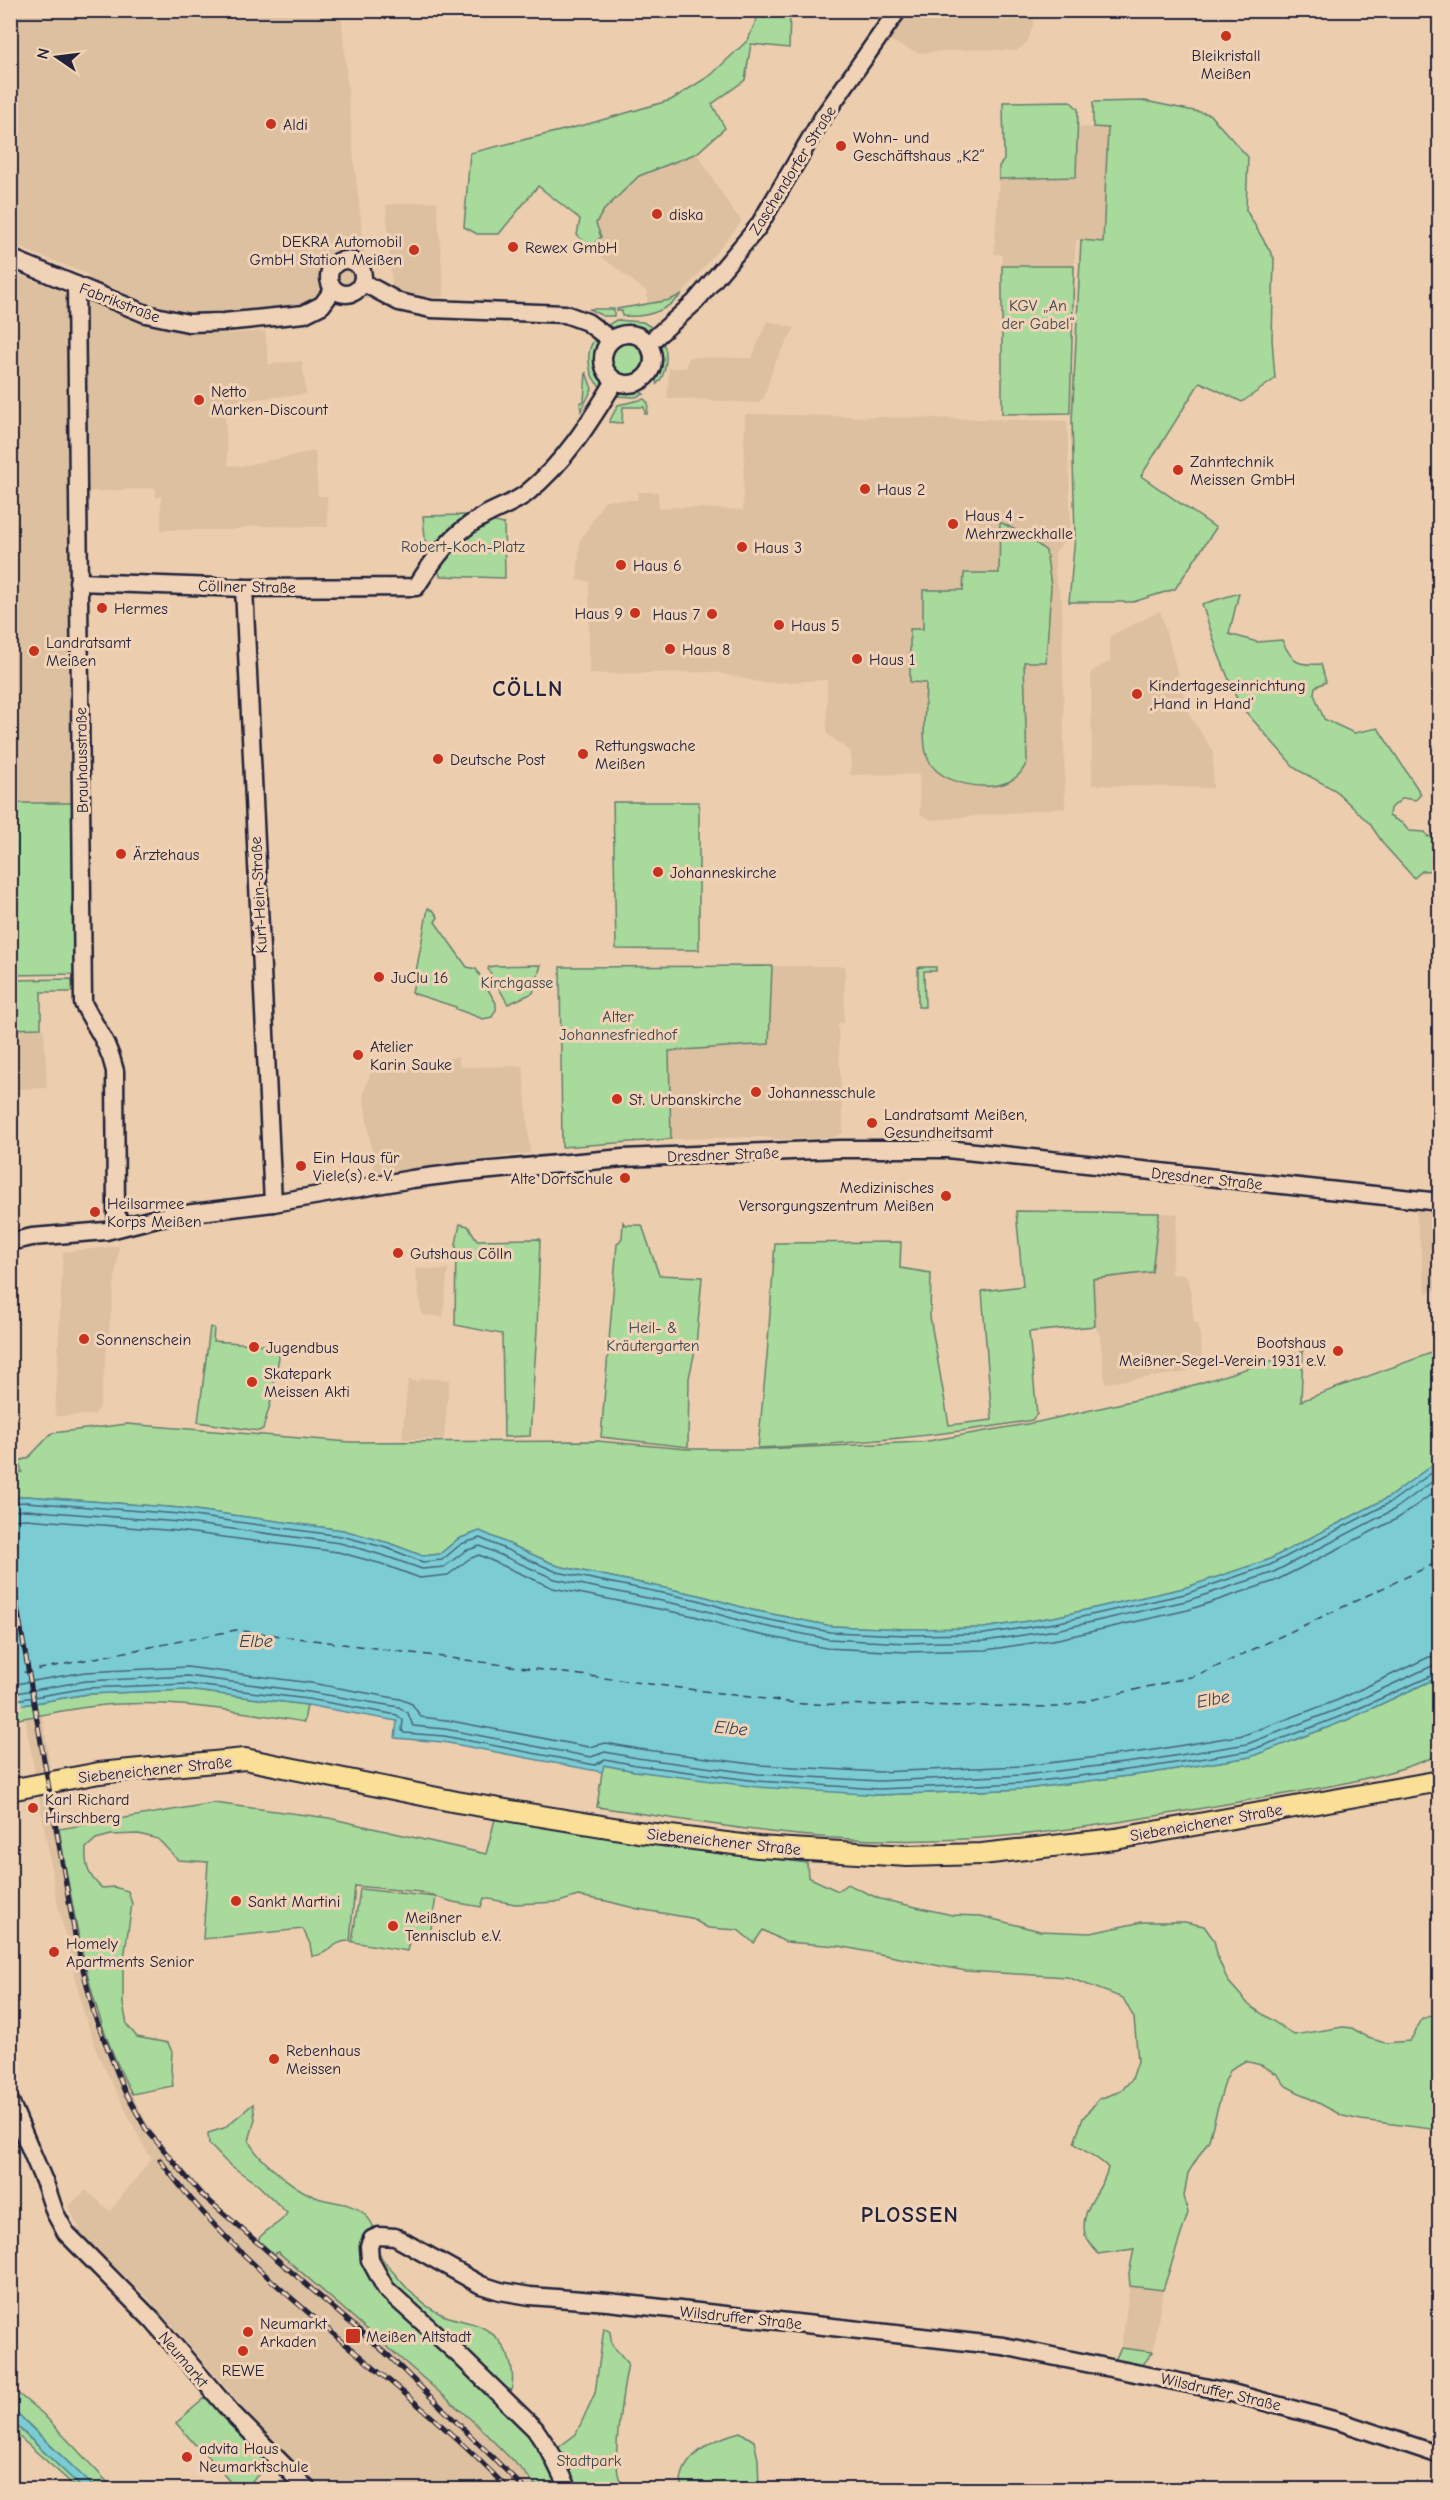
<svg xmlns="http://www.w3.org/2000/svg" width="1450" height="2500" font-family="'Comic Neue',sans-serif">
<rect width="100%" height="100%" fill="#ecceaf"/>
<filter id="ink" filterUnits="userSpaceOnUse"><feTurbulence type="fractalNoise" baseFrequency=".0167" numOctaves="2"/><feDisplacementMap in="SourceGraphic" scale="12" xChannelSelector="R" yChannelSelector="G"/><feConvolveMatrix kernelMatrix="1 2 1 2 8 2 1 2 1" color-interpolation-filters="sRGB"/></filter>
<g filter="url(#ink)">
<!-- built -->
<g fill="#dcc0a0">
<polygon points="911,10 1037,10 1037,11 1028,41 1017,51 977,49 918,53 888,40"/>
<polygon points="10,11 341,11 354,160 370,299 215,312 220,334 265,331 269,364 302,361 306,394 224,402 228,465 241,466 315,451 318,496 327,496 328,527 252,526 232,530 161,530 161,497 156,497 156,488 86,492 84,342 89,275 11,244"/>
<polygon points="1077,127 1108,128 1103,242 1076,240 1074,266 1002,266 1002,255 994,254 999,179 1076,177"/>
<polygon points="697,153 731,208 742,221 682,294 670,300 647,305 647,292 590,248 601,237 596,223 604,210 640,176"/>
<polygon points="437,201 444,297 393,297 386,205"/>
<polygon points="10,271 67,294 74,803 11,803"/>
<polygon points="767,321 795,328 774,364 764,398 757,403 667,398 669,368 686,368 689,357 752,358"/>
<polygon points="745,414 1067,421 1071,532 1055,553 1055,575 1062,601 1065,808 932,820 920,814 919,774 850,775 851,752 827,734 827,680 764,683 714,672 589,674 589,581 577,580 580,541 605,500 637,500 638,492 658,492 659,509 677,507 743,510"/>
<polygon points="1160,611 1190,716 1213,751 1213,788 1092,785 1091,672 1110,661 1110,636"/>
<polygon points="772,966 845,966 844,1023 838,1023 843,1133 831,1138 775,1139 763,1137 671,1139 669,1051 769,1044"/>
<polygon points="44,1029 47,1088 11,1089 11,1030"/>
<polygon points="458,1057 460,1067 523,1066 530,1153 432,1166 376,1181 363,1093 376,1059 409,1071 411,1064"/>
<polygon points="1416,1211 1439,1213 1439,1290 1426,1293"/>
<polygon points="1159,1213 1178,1214 1171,1274 1185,1275 1190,1286 1194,1322 1199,1324 1203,1365 1181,1373 1105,1383 1100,1336 1095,1326 1092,1279 1152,1272"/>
<polygon points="119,1246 100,1406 94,1415 55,1416 63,1252"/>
<polygon points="415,1268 443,1270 448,1268 443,1317 422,1315"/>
<polygon points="421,1378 449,1380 444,1439 402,1439 408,1380 418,1381"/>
<polygon points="10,1534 44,1725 59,1829 91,1989 116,2066 146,2121 164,2148 217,2205 274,2254 278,2252 351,2313 475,2423 525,2473 539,2489 320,2489 289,2461 148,2298 85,2239 68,2207 86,2190 110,2211 152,2158 145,2149 98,2055 82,2007 57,1901 11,1636"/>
<polygon points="1130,2286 1163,2290 1153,2352 1121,2348"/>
</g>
<!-- green -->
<g fill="#a8da9c" stroke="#657e6c" stroke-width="1.5">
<polygon points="760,11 790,11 789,48 751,44 745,80 712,104 725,128 697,153 639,176 604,210 596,223 601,237 590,248 577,235 580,219 538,186 499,234 477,234 464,227 470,153 588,124 671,100 711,75 748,40"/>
<polygon points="1070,101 1078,109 1076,177 999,179 999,166 1004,160 1003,102"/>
<polygon points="1145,101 1209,114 1248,157 1246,210 1274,258 1272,339 1275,379 1242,402 1200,382 1141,476 1216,528 1175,589 1133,602 1069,602 1075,537 1072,421 1081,240 1103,242 1108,128 1093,127 1093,102"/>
<polygon points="1002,266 1074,266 1070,413 1002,414"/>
<path d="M682,294C666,312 646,318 622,316V311H617V309L670,300Z"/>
<polygon points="589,309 614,309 614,316 603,316"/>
<path d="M616,320L643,322L651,327L649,330C638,333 617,331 608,325Z"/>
<path d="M596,338C599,343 603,382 601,387C588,378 584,350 596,338Z"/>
<circle cx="627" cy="359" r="16"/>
<path d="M663,343C669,354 666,375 657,384C653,372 656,354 663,343Z"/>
<polygon points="586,372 592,389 581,411 580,403 584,401"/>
<polygon points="627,389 635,389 644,394 635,397 616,396"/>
<polygon points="644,399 648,403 647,414 645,414 644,407 623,407 622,423 609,422 618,405"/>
<polygon points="464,515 504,524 505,578 440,576 435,558 426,549 423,516"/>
<path d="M1000,522L1027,536L1046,551L1051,586L1046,662H1024L1027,762C1023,771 1018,778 1008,782C987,792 941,784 929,761C920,745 926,702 926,683L910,682V629H923V590H963L964,573H999Z"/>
<path d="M1239,593L1229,634L1257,642L1282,640C1292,662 1296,666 1321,664L1326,682L1315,687L1314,694L1324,719L1354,733L1378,728L1421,794L1416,800L1403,798L1390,809L1389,816L1402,823L1409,831L1425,832L1428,837L1439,832V870L1422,871L1414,878L1385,846L1370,824L1335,790L1296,769L1239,704L1218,653L1202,604Z"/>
<polygon points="613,802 699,802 699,950 616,949"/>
<polygon points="10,803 74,803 74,974 11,975"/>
<polygon points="428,908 434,911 438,917 435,922 467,967 476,969 496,1003 496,1010 492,1017 483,1019 456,1009 456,1007 412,993"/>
<polygon points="541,965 533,993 508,1004 488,969 489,967 494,966"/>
<polygon points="772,966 769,1044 669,1051 671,1139 562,1147 560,967"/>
<polygon points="921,967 936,967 936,971 924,971 925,1007 918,1007 918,968"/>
<polygon points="72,979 72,992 41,992 41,1028 11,1029 11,980"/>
<path d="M1016,1211L1159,1213L1152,1272L1093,1279L1095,1326L1029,1332L1037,1414L1032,1420C941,1436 850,1444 758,1448L767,1356L775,1243L901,1242L900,1268L931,1273L930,1317L949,1425L992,1420L982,1291L1023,1286Z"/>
<polygon points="623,1222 625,1225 642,1225 659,1275 702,1277 696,1346 689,1378 688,1447 601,1437 617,1244 622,1238"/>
<polygon points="460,1224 468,1226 477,1240 540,1239 537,1330 530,1436 504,1437 502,1334 455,1325 456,1244"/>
<polygon points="210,1327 214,1328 213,1341 281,1346 271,1401 263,1429 259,1431 198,1422"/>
<polygon points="1439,1350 1439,1460 1389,1497 1268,1560 1184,1588 1054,1617 984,1628 907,1629 831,1626 752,1610 699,1595 558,1566 480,1531 458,1539 440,1554 423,1556 389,1543 343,1530 180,1508 26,1496 11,1498 10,1473 22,1472 19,1461 28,1458 52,1433 127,1424 350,1442 597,1441 687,1449 763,1449 922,1442 1038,1422 1171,1392 1303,1351 1301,1401"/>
<path d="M1439,1677V1755C1375,1782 1301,1791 1232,1803C1111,1824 1000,1844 876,1840C783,1838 689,1820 597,1807L603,1765L635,1771L879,1795L1025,1789L1151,1773L1250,1757L1347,1720Z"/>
<path d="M187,1690L307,1705L304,1722C244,1712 182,1701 120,1704C84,1705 46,1715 11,1720V1707L87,1694Z"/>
<path d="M214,1803L329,1818L486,1854L495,1819L629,1841L807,1863L808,1877L838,1891L847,1884L880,1899L952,1915L981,1916L1040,1931L1091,1933L1142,1922H1185L1204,1926L1214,1940L1218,1958L1228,1981L1249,2005L1294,2035L1343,2027L1352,2028L1368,2038L1386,2043L1410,2041L1422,2019L1439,2013V2130L1361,2120L1343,2116L1286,2086L1277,2074L1261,2065L1245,2061L1231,2069L1225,2081L1209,2140L1188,2173L1184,2196L1188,2213L1163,2290L1130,2286L1129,2273L1134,2249L1098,2254C1094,2248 1086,2240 1085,2234C1079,2208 1103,2191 1108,2168C1103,2160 1084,2152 1074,2143L1083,2118L1099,2099L1121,2091L1132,2079L1138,2061L1134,2018L1123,1998L1067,1977L966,1971L839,1946L785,1942L763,1930L754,1943L738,1930L708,1928L691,1918L638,1909L606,1901L578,1896L559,1902L515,1904L484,1898L481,1907L453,1902L421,1892L355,1886L350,1941C333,1940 328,1956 312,1956L310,1944L303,1929L203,1939L208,1862L178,1860L158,1839L139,1834L111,1835L96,1839L86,1848C85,1866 88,1876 102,1888L114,1887L128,1891L132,1904L123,1965V2004L127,2025L137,2037L168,2043L172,2052L171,2069L173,2086L132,2094C88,2013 75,1919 59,1829Z"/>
<polygon points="360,1889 436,1897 429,1941 410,1938 407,1951 352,1942"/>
<path d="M253,2104L255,2119L249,2141C257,2160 299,2192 318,2198C333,2203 349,2202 362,2212C378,2225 373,2235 379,2252C382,2260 389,2268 395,2274C406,2288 423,2306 439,2313C450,2319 462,2320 474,2324C507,2335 520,2371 508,2402L551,2453L576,2434L595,2393L604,2328L610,2332L612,2345L628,2363C624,2385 609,2467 622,2484C624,2486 627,2488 629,2489H539L525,2473L475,2423L278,2252L274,2254L258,2240C265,2228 281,2225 287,2213L258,2185L226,2162L209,2144L208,2133L224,2128Z"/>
<polygon points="1121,2348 1153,2352 1141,2367 1115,2360"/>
<polygon points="10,2387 43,2414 114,2489 96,2489 11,2407"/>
<polygon points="206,2397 270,2464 243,2489 236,2489 202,2449 200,2450 176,2423"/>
<polygon points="10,2420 83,2489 78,2489 15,2433 11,2429"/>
<path d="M740,2432L754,2441L758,2459L759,2489H681C678,2457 713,2439 740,2432Z"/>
</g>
<!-- water -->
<g fill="#7bccd3" stroke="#578896" stroke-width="1.5">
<polygon points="1439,1460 1439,1677 1347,1720 1250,1757 1151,1773 1025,1789 879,1795 757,1787 635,1771 604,1765 602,1772 443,1742 395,1738 397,1721 307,1705 187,1690 87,1694 11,1707 11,1498 26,1496 180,1508 343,1530 389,1543 423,1556 440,1554 458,1539 480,1531 558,1566 699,1595 752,1610 831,1626 907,1629 984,1628 1054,1617 1184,1588 1268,1560 1389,1497"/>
<polygon points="10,2407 96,2489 83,2489 11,2420"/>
</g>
<!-- pier -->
<polygon fill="#ecceaf" points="11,1636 23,1708 16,1710 11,1680"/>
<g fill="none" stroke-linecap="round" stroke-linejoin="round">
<!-- shore -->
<g stroke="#466678" stroke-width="1.5">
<polyline points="10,1503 26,1502 179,1514 341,1536 387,1548 423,1562 442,1560 461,1544 480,1538 557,1572 698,1600 750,1616 830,1632 906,1635 984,1634 1055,1623 1185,1594 1270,1565 1391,1502 1440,1467"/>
<polyline points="10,1511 26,1510 179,1522 340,1543 385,1556 422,1569 444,1567 465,1551 480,1546 555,1579 696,1608 749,1623 828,1639 906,1643 985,1641 1056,1630 1186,1601 1272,1573 1395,1509 1440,1476"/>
<polyline points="10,1520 26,1519 178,1531 338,1552 382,1564 420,1578 448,1575 469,1559 479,1555 553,1588 694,1616 746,1632 826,1648 906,1652 986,1650 1058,1639 1188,1610 1275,1581 1400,1517 1440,1488"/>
<polyline points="10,1685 85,1672 187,1667 311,1683 400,1699 412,1704 421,1717 446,1720 589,1747 606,1743 639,1749 759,1765 879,1772 1023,1766 1148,1751 1244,1735 1338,1700 1429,1657 1440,1656"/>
<polyline points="10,1694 86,1681 187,1676 309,1692 399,1707 408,1713 413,1726 445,1729 591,1757 605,1752 637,1758 758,1774 879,1781 1024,1775 1149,1760 1247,1744 1341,1708 1432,1666 1440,1665"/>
<polyline points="10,1701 87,1688 187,1684 308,1699 397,1715 403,1720 402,1730 404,1733 444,1736 595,1765 605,1759 636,1765 757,1781 879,1789 1024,1783 1150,1767 1249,1751 1344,1715 1440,1672"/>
</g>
<!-- ferry -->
<polyline stroke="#344459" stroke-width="1.5" stroke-dasharray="8 6" stroke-linecap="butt" points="10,1675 236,1630 803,1704 1060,1707 1199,1675 1440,1561"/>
<defs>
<g id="secondary">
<polyline points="10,258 146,314 188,323 224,322 304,314 322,305 333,290"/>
<circle cx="346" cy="277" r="17"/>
<polyline points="362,282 399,302 431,309 565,314 587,322 611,340"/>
<path d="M76,285L83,1003C96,1029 108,1041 115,1071L116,1214L123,1226"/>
<circle cx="628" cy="359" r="25"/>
<polyline points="648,344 695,302 758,227 823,117 898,10"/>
<path d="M78,582L244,588L416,587C434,559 452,533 482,517C497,508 513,504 527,493C565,462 590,422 615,381"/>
<polyline points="244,588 273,1203"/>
<polyline points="10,1242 32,1237 106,1231 161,1217 273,1203 412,1179 459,1173 623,1158 840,1149 947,1149 1440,1202"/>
<polyline points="10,2101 46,2186 55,2213 66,2233 153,2321 231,2412 308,2490"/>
<polyline points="569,2490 551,2453 535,2429 460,2356 386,2289 370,2260 369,2246 372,2239 379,2236 395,2237 481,2285 500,2291 530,2296 608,2302 1003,2346 1228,2392 1341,2422 1440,2455"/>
</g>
<polyline id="primary" points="10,1790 99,1773 245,1759 457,1802 638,1832 758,1847 907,1856 982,1854 1115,1839 1440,1781"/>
</defs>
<!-- secondary casing -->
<use href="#secondary" stroke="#22223b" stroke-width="21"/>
<!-- primary casing -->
<use href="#primary" stroke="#22223b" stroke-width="24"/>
<!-- secondary -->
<use href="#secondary" stroke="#f0d3b7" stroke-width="16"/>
<!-- primary -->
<use href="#primary" stroke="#fadf96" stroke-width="20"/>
<defs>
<g id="rail">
<polyline points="10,1567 76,1941 94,2014 124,2090 146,2129 200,2193 389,2356 526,2490"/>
<path d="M160,2160C255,2290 399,2374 509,2490"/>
</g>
</defs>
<!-- rail casing -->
<use href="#rail" stroke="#22223b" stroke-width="5"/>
<!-- rail -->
<use href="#rail" stroke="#f0d3b7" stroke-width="3" stroke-dasharray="9" stroke-linecap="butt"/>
</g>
</g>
<!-- markers -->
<g fill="#c8321e" stroke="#f0d3b7" stroke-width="2">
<circle cx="1226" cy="36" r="6"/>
<circle cx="271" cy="124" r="6"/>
<circle cx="841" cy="146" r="6"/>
<circle cx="657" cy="214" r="6"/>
<circle cx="513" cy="247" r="6"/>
<circle cx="414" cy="250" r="6"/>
<circle cx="199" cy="400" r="6"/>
<circle cx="1178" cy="470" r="6"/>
<circle cx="865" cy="489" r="6"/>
<circle cx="953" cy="524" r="6"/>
<circle cx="742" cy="547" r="6"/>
<circle cx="621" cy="565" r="6"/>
<circle cx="102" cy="608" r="6"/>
<circle cx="635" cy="613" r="6"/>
<circle cx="712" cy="614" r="6"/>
<circle cx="779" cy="625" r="6"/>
<circle cx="670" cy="649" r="6"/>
<circle cx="34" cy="651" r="6"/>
<circle cx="857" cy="659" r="6"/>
<circle cx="1137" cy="694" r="6"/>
<circle cx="583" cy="754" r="6"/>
<circle cx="438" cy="759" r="6"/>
<circle cx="121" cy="854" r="6"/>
<circle cx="658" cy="872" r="6"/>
<circle cx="379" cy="977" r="6"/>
<circle cx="358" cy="1055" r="6"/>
<circle cx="756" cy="1092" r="6"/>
<circle cx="617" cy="1099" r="6"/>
<circle cx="872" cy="1123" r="6"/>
<circle cx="301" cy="1166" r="6"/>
<circle cx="625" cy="1178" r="6"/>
<circle cx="946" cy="1196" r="6"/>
<circle cx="95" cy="1212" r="6"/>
<circle cx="398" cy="1253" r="6"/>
<circle cx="84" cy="1339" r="6"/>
<circle cx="254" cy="1347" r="6"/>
<circle cx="1338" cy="1351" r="6"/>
<circle cx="252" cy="1382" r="6"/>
<circle cx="33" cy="1808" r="6"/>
<circle cx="236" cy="1901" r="6"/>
<circle cx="393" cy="1926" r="6"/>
<circle cx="54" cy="1952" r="6"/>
<circle cx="274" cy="2059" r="6"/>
<circle cx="248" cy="2332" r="6"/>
<rect x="345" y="2328" width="16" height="16" rx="3"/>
<circle cx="243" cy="2351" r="6"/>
<circle cx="187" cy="2457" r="6"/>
</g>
<g text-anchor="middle" stroke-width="6" stroke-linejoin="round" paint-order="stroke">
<!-- poi labels -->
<g font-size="16" fill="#22223b" stroke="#f0d3b7" text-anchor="start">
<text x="1226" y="61" text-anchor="middle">Bleikristall<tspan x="1226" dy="18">Meißen</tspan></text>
<text x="283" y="130">Aldi</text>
<text x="853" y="143">Wohn- und<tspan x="853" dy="18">Geschäftshaus „K2“</tspan></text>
<text x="669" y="220">diska</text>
<text x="402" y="247" text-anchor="end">DEKRA Automobil<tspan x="402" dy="18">GmbH Station Meißen</tspan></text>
<text x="525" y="253">Rewex GmbH</text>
<text x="211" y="397">Netto<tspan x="211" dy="18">Marken-Discount</tspan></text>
<text x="1190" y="467">Zahntechnik<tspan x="1190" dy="18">Meissen GmbH</tspan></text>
<text x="877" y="495">Haus 2</text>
<text x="965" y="521">Haus 4 -<tspan x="965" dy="18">Mehrzweckhalle</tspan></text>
<text x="754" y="553">Haus 3</text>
<text x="633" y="571">Haus 6</text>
<text x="114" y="614">Hermes</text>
<text x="623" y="619" text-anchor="end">Haus 9</text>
<text x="700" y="620" text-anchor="end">Haus 7</text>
<text x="791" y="631">Haus 5</text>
<text x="46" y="648">Landratsamt<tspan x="46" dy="18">Meißen</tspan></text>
<text x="682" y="655">Haus 8</text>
<text x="869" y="665">Haus 1</text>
<text x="1149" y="691">Kindertageseinrichtung<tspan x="1149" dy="18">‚Hand in Hand‘</tspan></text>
<text x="595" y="751">Rettungswache<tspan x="595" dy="18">Meißen</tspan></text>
<text x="450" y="765">Deutsche Post</text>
<text x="133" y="860">Ärztehaus</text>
<text x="670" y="878">Johanneskirche</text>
<text x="391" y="983">JuClu 16</text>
<text x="370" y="1052">Atelier<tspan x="370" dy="18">Karin Sauke</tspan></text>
<text x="768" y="1098">Johannesschule</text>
<text x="629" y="1105">St. Urbanskirche</text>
<text x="884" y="1120">Landratsamt Meißen,<tspan x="884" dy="18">Gesundheitsamt</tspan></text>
<text x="313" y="1163">Ein Haus für<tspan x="313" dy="18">Viele(s) e. V.</tspan></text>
<text x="613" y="1184" text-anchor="end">Alte Dorfschule</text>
<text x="934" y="1193" text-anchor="end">Medizinisches<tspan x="934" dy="18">Versorgungszentrum Meißen</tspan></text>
<text x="107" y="1209">Heilsarmee<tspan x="107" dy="18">Korps Meißen</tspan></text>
<text x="410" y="1259">Gutshaus Cölln</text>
<text x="96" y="1345">Sonnenschein</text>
<text x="1326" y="1348" text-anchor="end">Bootshaus<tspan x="1326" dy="18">Meißner-Segel-Verein 1931 e.V.</tspan></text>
<text x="266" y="1353">Jugendbus</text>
<text x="264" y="1379">Skatepark<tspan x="264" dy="18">Meissen Akti</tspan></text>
<text x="45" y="1805">Karl Richard<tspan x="45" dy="18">Hirschberg</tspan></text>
<text x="248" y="1907">Sankt Martini</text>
<text x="405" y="1923">Meißner<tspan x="405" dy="18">Tennisclub e.V.</tspan></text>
<text x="66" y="1949">Homely<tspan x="66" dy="18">Apartments Senior</tspan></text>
<text x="286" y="2056">Rebenhaus<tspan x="286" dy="18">Meissen</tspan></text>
<text x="260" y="2329">Neumarkt<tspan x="260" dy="18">Arkaden</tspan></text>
<text x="366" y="2342">Meißen Altstadt</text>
<text x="243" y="2376" text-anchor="middle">REWE</text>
<text x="199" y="2454">advita Haus<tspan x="199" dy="18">Neumarktschule</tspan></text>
</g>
<!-- street labels -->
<g font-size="16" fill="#22223b" stroke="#f0d3b7">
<text transform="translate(792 170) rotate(-58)" y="6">Zaschendorfer Straße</text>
<text transform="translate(120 302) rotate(21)" y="6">Fabrikstraße</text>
<text transform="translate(247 586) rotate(1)" y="6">Cöllner Straße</text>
<text transform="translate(81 760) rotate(-91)" y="6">Brauhausstraße</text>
<text transform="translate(258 895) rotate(-93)" y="6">Kurt-Hein-Straße</text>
<text transform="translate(723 1154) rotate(-2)" y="6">Dresdner Straße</text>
<text transform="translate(1207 1178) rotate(6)" y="6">Dresdner Straße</text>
<text transform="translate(155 1769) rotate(-6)" y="6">Siebeneichener Straße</text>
<text transform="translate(1206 1822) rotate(-10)" y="6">Siebeneichener Straße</text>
<text transform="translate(724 1841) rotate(6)" y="6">Siebeneichener Straße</text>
<text transform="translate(741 2317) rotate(6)" y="6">Wilsdruffer Straße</text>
<text transform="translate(184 2359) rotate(50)" y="6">Neumarkt</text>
<text transform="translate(1221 2391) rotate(13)" y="6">Wilsdruffer Straße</text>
</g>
<!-- park labels -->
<g font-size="16" fill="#3d474e" stroke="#f0d3b7">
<text x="1038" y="311">KGV „An<tspan x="1038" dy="18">der Gabel“</tspan></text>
<text x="463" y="552">Robert-Koch-Platz</text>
<text x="517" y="988">Kirchgasse</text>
<text x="618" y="1022">Alter<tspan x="618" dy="18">Johannesfriedhof</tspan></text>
<text x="653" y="1333">Heil- &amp;<tspan x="653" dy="18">Kräutergarten</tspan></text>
<text x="589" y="2466">Stadtpark</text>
</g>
<!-- water labels -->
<g font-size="18" font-style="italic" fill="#344459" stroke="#f0d3b7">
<text x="256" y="1647">Elbe</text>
<text transform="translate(1213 1699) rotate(-11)" y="6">Elbe</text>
<text transform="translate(731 1728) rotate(6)" y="6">Elbe</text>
</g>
<!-- district labels -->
<g font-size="22" font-weight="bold" letter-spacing="1.5" fill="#22223b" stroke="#f0d3b7">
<text x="528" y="696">CÖLLN</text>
<text x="910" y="2222">PLOSSEN</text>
</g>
</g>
<!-- margin -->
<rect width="1450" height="2500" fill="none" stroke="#f0d3b7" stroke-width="36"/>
<rect x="18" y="18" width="1414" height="2464" fill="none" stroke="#22223b" stroke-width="2" filter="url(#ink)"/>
<!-- north arrow -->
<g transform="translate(57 57) rotate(284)" stroke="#f0d3b7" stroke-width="4.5" paint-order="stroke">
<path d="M0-4.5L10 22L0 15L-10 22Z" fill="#22223b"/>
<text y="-9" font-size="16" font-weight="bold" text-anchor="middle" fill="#22223b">N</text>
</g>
</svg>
